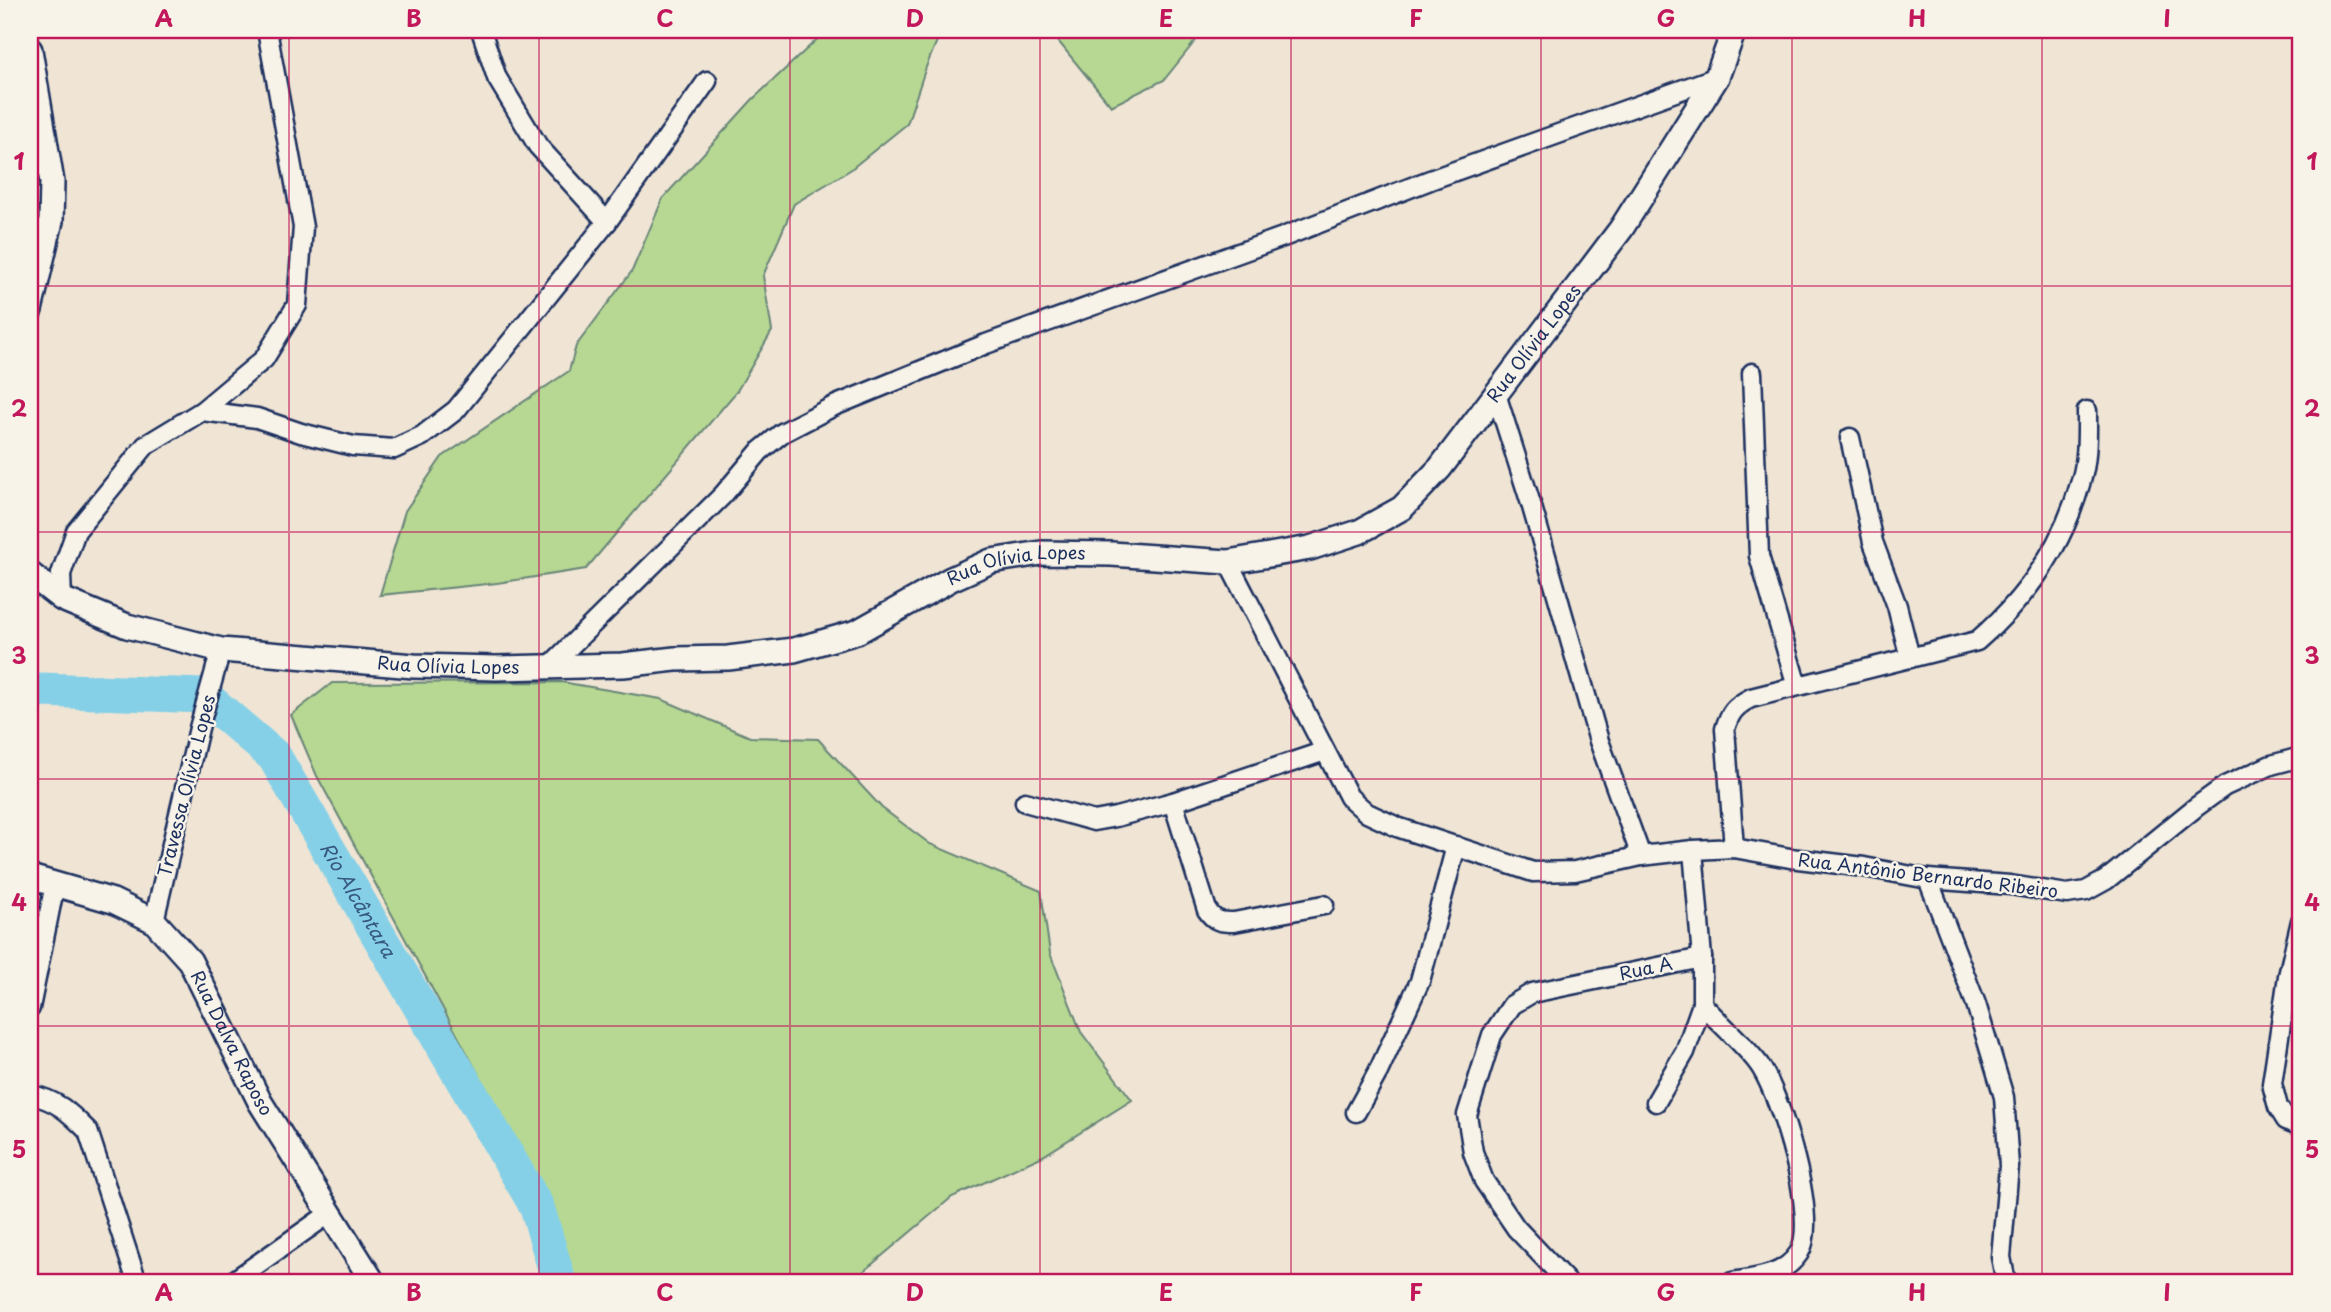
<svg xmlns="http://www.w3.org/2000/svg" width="2331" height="1312" font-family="'Playpen Sans',sans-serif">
<rect width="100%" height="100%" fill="#f0e5d4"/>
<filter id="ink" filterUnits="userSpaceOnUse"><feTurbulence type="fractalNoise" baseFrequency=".0143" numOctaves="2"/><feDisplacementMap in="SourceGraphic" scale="14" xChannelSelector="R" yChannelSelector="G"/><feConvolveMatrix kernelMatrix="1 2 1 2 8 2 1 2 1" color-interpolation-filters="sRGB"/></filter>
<g filter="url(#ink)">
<!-- green -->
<g fill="#b6d892" stroke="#688478" stroke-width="2">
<polygon points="827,30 955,30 939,36 926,67 907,124 850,170 794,204 763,276 772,331 737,391 586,569 497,583 380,595 405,511 442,457 569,371 576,346 632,271 663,198 752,100"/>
<polygon points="1049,30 1204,30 1164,80 1111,106"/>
<polygon points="561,682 661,699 750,737 818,739 882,808 930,844 1041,891 1050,953 1081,1032 1132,1100 1043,1156 952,1197 851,1282 576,1282 546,1199 317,776 291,715 332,683"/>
</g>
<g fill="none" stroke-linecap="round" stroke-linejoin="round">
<!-- river -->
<path stroke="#86d0e7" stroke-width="35" id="s1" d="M30,695L42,690L204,696L274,756L537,1207L559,1282"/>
<defs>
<g id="minor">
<polyline points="481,30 497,78 538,146 607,222"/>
<polyline points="1752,373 1759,556 1797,686"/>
<polyline points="1496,394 1532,507 1599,741 1641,856 1693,850 1734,848 1790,858 1864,867 1928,879 2010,885 2067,894 2086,891 2106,880 2196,807 2225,786 2271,765 2301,757"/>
<polyline points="202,411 264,359 297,305 303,227 267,30"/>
<polyline points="1850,438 1873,542 1897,606 1910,658"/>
<polyline points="1228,562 1349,797 1367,813 1397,827 1533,872 1575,871 1641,856"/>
<polyline points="62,599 61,574 76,531 146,445 202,411 257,418 301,433 353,446 394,449 422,436 456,410 607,222 707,81"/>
<polyline points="549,667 723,495 760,451 782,433 834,406 986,344 1283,237 1430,180 1717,77"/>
<polyline points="1025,802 1094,821 1116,817 1173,802 1325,751"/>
<path d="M1173,802L1207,910C1215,922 1221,922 1234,922L1324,905"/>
<path d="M1734,848L1725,729C1730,712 1735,706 1751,698L1977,641C2027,598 2063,546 2081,481C2088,459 2087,433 2087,411"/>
<path d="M1693,850L1702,958V1004C1720,1024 1742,1042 1758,1063C1780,1092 1820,1221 1799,1253C1784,1276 1757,1278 1732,1282"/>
<polyline points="1928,879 1976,1004 2004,1097 2009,1166 2001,1257 2006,1282"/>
<polyline points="154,921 199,728 221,650"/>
<polyline points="2301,921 2288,976 2272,1084 2278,1107 2286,1120 2301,1126"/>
<polyline points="30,1008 55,884"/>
<path d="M30,1095C56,1099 70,1113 88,1131L137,1282"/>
<polyline points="1656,1102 1685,1052 1702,1004"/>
<polyline points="1356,1112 1378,1072 1420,981 1456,846"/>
<polyline points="232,1282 330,1213"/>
<polyline points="1567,1282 1516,1228 1484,1181 1473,1152 1467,1115 1492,1035 1512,1005 1532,993 1702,958"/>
</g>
<g id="tertiary">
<polyline points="30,50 52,182 51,221 30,310"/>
<path id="s2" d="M30,574L62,599L127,626L221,650L414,666L496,668L623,665L675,659L728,658L794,650L857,632L951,579L991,561L1041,553L1111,554L1228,562L1310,548L1359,532L1402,508L1440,468L1621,229L1717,77L1734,30"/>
<path id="s3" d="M30,877L113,901L154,921L190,961L260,1102L373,1282"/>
</g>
</defs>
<!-- minor casing -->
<use href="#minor" stroke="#1b2f5e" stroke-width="23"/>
<!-- tertiary casing -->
<use href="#tertiary" stroke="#1b2f5e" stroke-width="28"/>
<!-- minor -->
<use href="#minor" stroke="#f7f3e8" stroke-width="18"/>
<!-- tertiary -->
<use href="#tertiary" stroke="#f7f3e8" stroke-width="23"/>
</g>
</g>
<!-- grid -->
<path fill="none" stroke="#c2185b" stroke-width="2" stroke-opacity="0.55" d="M289,30V1282M539,30V1282M790,30V1282M1040,30V1282M1291,30V1282M1541,30V1282M1792,30V1282M2042,30V1282M30,286H2301M30,532H2301M30,779H2301M30,1026H2301"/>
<g text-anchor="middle" stroke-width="5" stroke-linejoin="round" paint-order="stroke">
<!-- street labels -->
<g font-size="18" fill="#1b2f5e" stroke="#f7f3e8">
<text dy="6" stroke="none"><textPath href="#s2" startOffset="1633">Rua Olívia Lopes</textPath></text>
<text dy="6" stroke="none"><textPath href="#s2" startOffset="1024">Rua Olívia Lopes</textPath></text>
<text dy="6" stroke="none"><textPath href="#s2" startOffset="436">Rua Olívia Lopes</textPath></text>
<text transform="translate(187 786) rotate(-76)" y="6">Travessa Olívia Lopes</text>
<text transform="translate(1928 876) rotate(7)" y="6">Rua Antônio Bernardo Ribeiro</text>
<text transform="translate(1646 969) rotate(-12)" y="6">Rua A</text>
<text dy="6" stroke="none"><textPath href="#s3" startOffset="278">Rua Dalva Raposo</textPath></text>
</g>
<!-- water labels -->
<g font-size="19" font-style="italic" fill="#365780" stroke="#f7f3e8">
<text dy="7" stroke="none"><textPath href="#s1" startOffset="434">Rio Alcântara</textPath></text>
</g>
</g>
<!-- margin -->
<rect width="2331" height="1312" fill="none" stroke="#f7f3e8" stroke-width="77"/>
<rect x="38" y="38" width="2254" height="1236" fill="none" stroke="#c2185b" stroke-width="2.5"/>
<g font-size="23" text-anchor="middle" font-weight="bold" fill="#c2185b">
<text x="164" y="27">A</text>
<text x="414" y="27">B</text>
<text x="665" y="27">C</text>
<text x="915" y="27">D</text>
<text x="1166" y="27">E</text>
<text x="1416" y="27">F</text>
<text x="1666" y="27">G</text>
<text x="1917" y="27">H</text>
<text x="2167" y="27">I</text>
<text x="19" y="170">1</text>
<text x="2312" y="170">1</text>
<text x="19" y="417">2</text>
<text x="2312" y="417">2</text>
<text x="19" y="664">3</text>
<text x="2312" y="664">3</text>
<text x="19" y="911">4</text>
<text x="2312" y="911">4</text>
<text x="19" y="1158">5</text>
<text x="2312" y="1158">5</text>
<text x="164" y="1301">A</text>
<text x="414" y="1301">B</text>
<text x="665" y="1301">C</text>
<text x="915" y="1301">D</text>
<text x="1166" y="1301">E</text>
<text x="1416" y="1301">F</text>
<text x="1666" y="1301">G</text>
<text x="1917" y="1301">H</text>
<text x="2167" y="1301">I</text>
</g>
</svg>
